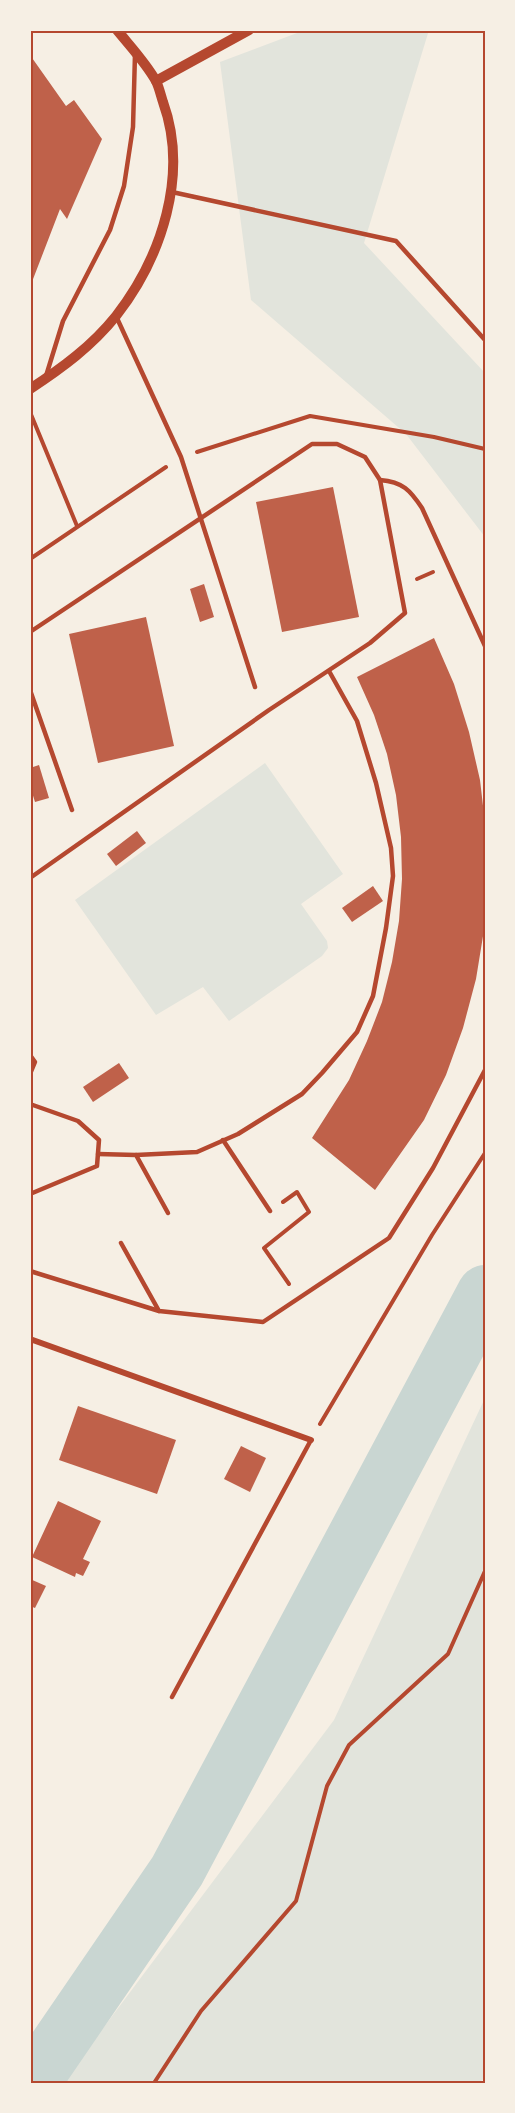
<svg xmlns="http://www.w3.org/2000/svg" width="515" height="2113" font-family="'Crimson Pro',serif">
<rect width="100%" height="100%" fill="#f6efe4"/>
<!-- green -->
<g fill="#e2e4dc">
<polygon points="305,30 429,30 364,243 485,373 485,537 406,434 251,300 220,62"/>
<polygon points="265,763 343,874 301,904 327,941 328,948 322,956 229,1021 203,987 156,1015 75,900"/>
<polygon points="485,1398 485,2078 478,2083 62,2083 334,1720"/>
</g>
<g fill="none" stroke-linecap="round" stroke-linejoin="round">
<!-- river -->
<polyline stroke="#c9d6d2" stroke-width="56" points="32,2083 177,1871 485,1293"/>
</g>
<!-- building -->
<g fill="#bf614a">
<polygon points="30,55 66,106 74,100 102,139 67,219 60,209 30,287"/>
<polygon points="333,487 359,617 282,632 256,502"/>
<polygon points="204,584 214,617 200,622 190,589"/>
<polygon points="146,617 174,746 98,763 69,634"/>
<polygon points="434,638 454,684 469,732 480,780 485,823 484,930 476,979 463,1028 446,1075 424,1120 375,1190 312,1138 349,1080 367,1041 382,1002 392,962 399,921 402,879 401,837 396,795 387,754 374,715 357,677"/>
<polygon points="39,765 49,798 35,802 30,786 30,768"/>
<polygon points="137,831 146,843 116,866 107,854"/>
<polygon points="373,886 383,901 352,922 342,908"/>
<polygon points="119,1063 129,1078 93,1102 83,1087"/>
<polygon points="78,1406 176,1440 157,1494 59,1460"/>
<polygon points="241,1446 266,1458 250,1492 224,1479"/>
<polygon points="58,1501 101,1521 83,1559 90,1562 83,1576 76,1573 75,1577 32,1557"/>
<polygon points="30,1579 46,1586 35,1608 30,1606"/>
</g>
<g fill="none" stroke-linecap="round" stroke-linejoin="round">
<!-- path -->
<g stroke="#b5482f" stroke-width="4">
<polyline points="30,412 77,526"/>
<polyline points="197,452 310,416 434,437 485,449"/>
<polyline points="30,559 166,467"/>
<polyline points="417,579 433,572"/>
<polyline points="283,1202 297,1192 309,1212 264,1248 289,1284"/>
<polyline points="320,1424 432,1235 485,1153"/>
<polyline points="154,2083 201,2011 296,1901 327,1786 349,1745 448,1654 485,1571"/>
</g>
<!-- service -->
<g stroke="#b5482f" stroke-width="4.5">
<polyline points="172,192 396,241 485,340"/>
<polyline points="116,316 181,457 255,687"/>
<polyline points="46,376 63,321 110,230 124,186 133,127 135,54"/>
<path d="M380,480C403,482 410,490 422,508L485,646"/>
<polyline points="30,632 312,444 337,444 365,457 380,480 405,613 370,643 269,710 30,878"/>
<polyline points="30,690 72,810"/>
<polyline points="30,1055 35,1062 30,1074"/>
<polyline points="30,1104 78,1121 99,1140 97,1166 30,1194"/>
<polyline points="223,1140 270,1211"/>
<polyline points="98,1154 136,1155 168,1213"/>
<polyline points="136,1155 197,1152 238,1134 302,1094 322,1073 357,1032 373,996 386,928 393,876 391,848 376,783 357,721 329,671"/>
<polyline points="121,1243 159,1311"/>
<polyline points="30,1271 159,1311 263,1322 389,1238 433,1168 485,1070"/>
<polyline points="172,1697 311,1440"/>
</g>
<!-- minor -->
<polyline stroke="#b5482f" stroke-width="6" points="30,1339 311,1440"/>
<!-- tertiary -->
<g stroke="#b5482f" stroke-width="10">
<polyline points="156,81 249,30"/>
<path d="M30,389C62,368 92,346 116,316C162,257 189,174 163,102C161,96 159,87 156,81C146,63 130,46 117,30"/>
</g>
</g>
<!-- border -->
<rect width="515" height="2113" fill="none" stroke="#f6efe4" stroke-width="63"/>
<rect x="32" y="32" width="452" height="2050" fill="none" stroke="#b5482f" stroke-width="2"/>
</svg>
